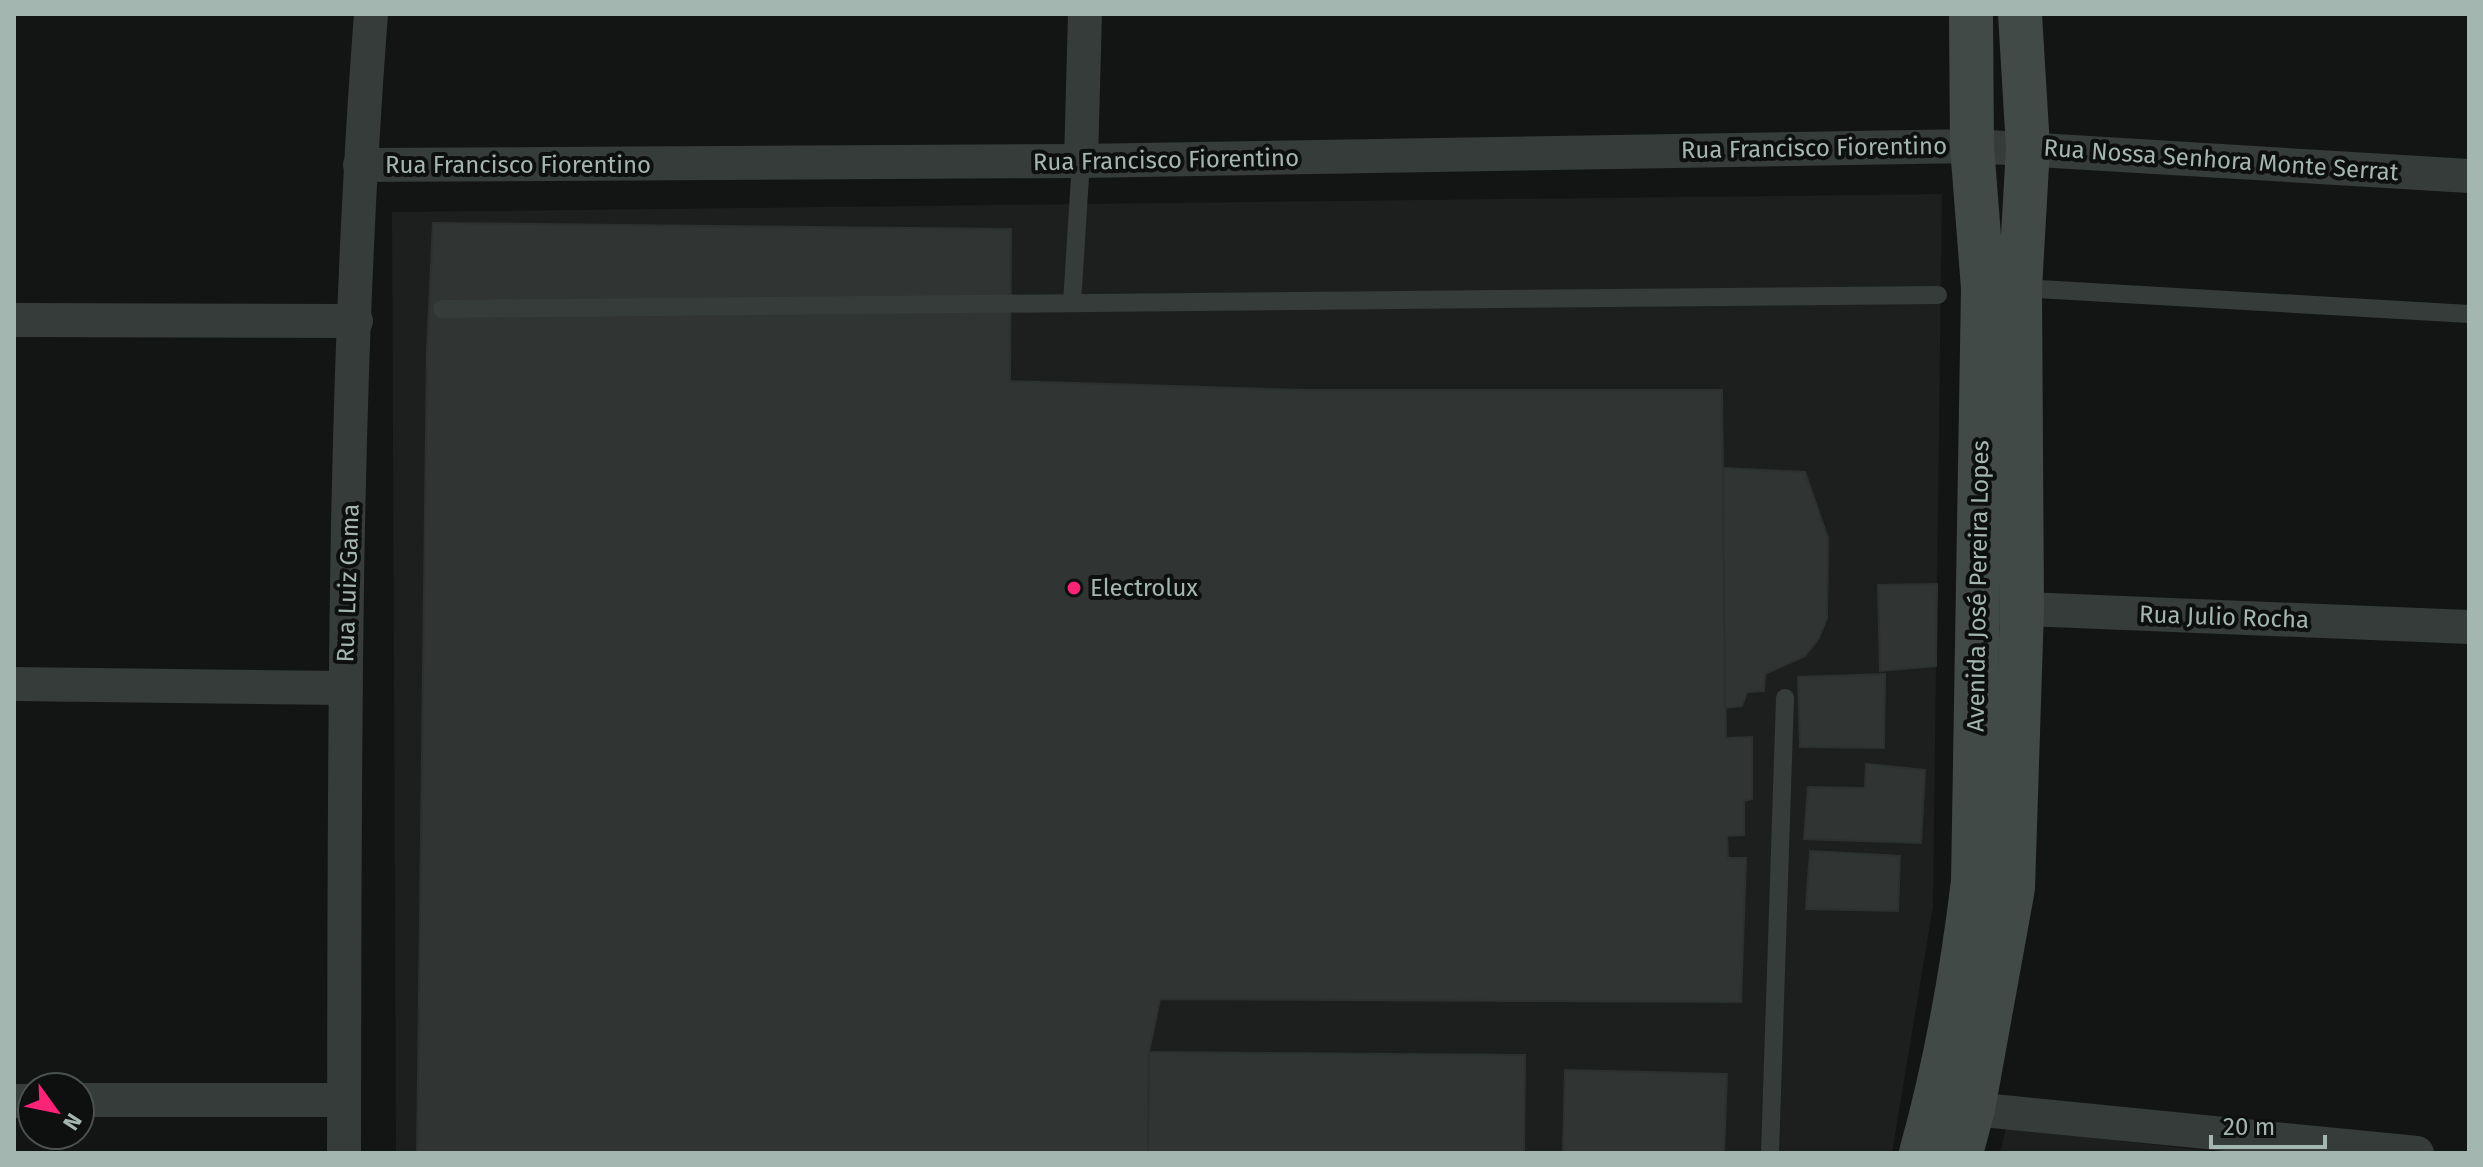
<svg xmlns="http://www.w3.org/2000/svg" width="2483" height="1167" font-family="'Fira Sans',sans-serif">
<rect width="100%" height="100%" fill="#131414"/>
<!-- built -->
<g fill="#1c1f1e">
<polygon points="1942,194 1933,906 1892,1153 396,1153 392,212"/>
<polygon points="2006,1128 2228,1153 2000,1153"/>
</g>
<!-- building -->
<g fill="#303433" stroke="#2c3130" stroke-width="2">
<polygon points="433,223 1011,229 1010,381 1305,390 1722,390 1726,738 1752,737 1752,799 1744,801 1744,835 1727,836 1728,858 1746,858 1741,1002 1160,999 1149,1052 1148,1153 417,1153 427,351"/>
<polygon points="1723,468 1805,472 1828,538 1827,618 1819,638 1805,656 1765,674 1764,691 1747,692 1742,706 1725,708"/>
<polygon points="1937,584 1936,666 1880,671 1878,585"/>
<polygon points="1885,674 1884,748 1800,747 1798,677"/>
<polygon points="1866,764 1925,770 1921,843 1804,839 1808,787 1865,788"/>
<polygon points="1810,851 1900,856 1898,911 1806,909"/>
<polygon points="1149,1052 1525,1055 1524,1153 1148,1153"/>
<polygon points="1565,1070 1727,1074 1724,1153 1563,1153"/>
</g>
<g fill="none" stroke-linecap="round" stroke-linejoin="round">
<!-- service -->
<g stroke="#353c3a" stroke-width="18">
<polyline points="2021,288 2469,314"/>
<polyline points="1072,303 1081,161"/>
<polyline points="442,309 1938,295"/>
<polyline points="1770,1153 1785,698"/>
</g>
<!-- minor -->
<g stroke="#353c3a" stroke-width="34">
<polyline points="1081,161 1085,14"/>
<polyline points="360,165 1081,161 1972,146 2469,176"/>
<polyline points="14,320 356,321"/>
<polyline points="1999,608 2469,627"/>
<polyline points="14,684 345,688"/>
<polyline points="80,1100 344,1100"/>
<polyline points="14,1101 32,1101"/>
<polyline points="1951,1104 1973,1109 2417,1153"/>
<path d="M344,1153C345,774 342,392 371,14"/>
</g>
<!-- secondary -->
<g stroke="#414a47" stroke-width="44">
<path d="M1921,1153C1946,1063 1962,973 1973,881L1983,288L1972,146L1971,14"/>
<polyline points="1961,1153 1973,1109 2013,888 2022,609 2020,288 2028,148 2020,14"/>
</g>
</g>
<!-- markers -->
<circle fill="#fd2377" stroke="#0e0f0f" stroke-width="3" cx="1074" cy="588" r="8"/>
<g text-anchor="middle" stroke-width="8" stroke-linejoin="round" paint-order="stroke">
<!-- street labels -->
<g font-size="24" fill="#a3b6af" stroke="#0e0f0f">
<text transform="translate(1814 148) rotate(-1)" y="8">Rua Francisco Fiorentino</text>
<text transform="translate(1166 160) rotate(-1)" y="8">Rua Francisco Fiorentino</text>
<text transform="translate(2221 160) rotate(4)" y="8">Rua Nossa Senhora Monte Serrat</text>
<text x="518" y="173">Rua Francisco Fiorentino</text>
<text transform="translate(348 583) rotate(-88)" y="8">Rua Luiz Gama</text>
<text transform="translate(1978 586) rotate(-89)" y="8">Avenida José Pereira Lopes</text>
<text transform="translate(2224 617) rotate(2)" y="8">Rua Julio Rocha</text>
</g>
<!-- poi labels -->
<g font-size="24" fill="#a3b6af" stroke="#0e0f0f" text-anchor="start">
<text x="1090" y="596">Electrolux</text>
</g>
</g>
<!-- border -->
<rect width="2483" height="1167" fill="none" stroke="#a3b6af" stroke-width="32"/>
<!-- north arrow -->
<g transform="translate(56 1111) rotate(123)"><circle r="38" fill="#0e0f0f" stroke="#4a524f" stroke-width="2"/>
<path d="M0-6L14 30L0 20L-14 30Z" fill="#fd2377"/>
<text y="-12" font-size="22" font-weight="bold" text-anchor="middle" fill="#a3b6af">N</text>
</g>
<!-- scale -->
<path d="M2211 1135v12h114v-12" fill="none" stroke="#a3b6af" stroke-width="4"/>
<text x="2223" y="1135" font-size="24" fill="#a3b6af" stroke="#0e0f0f" stroke-width="6" paint-order="stroke">20 m</text>
</svg>
